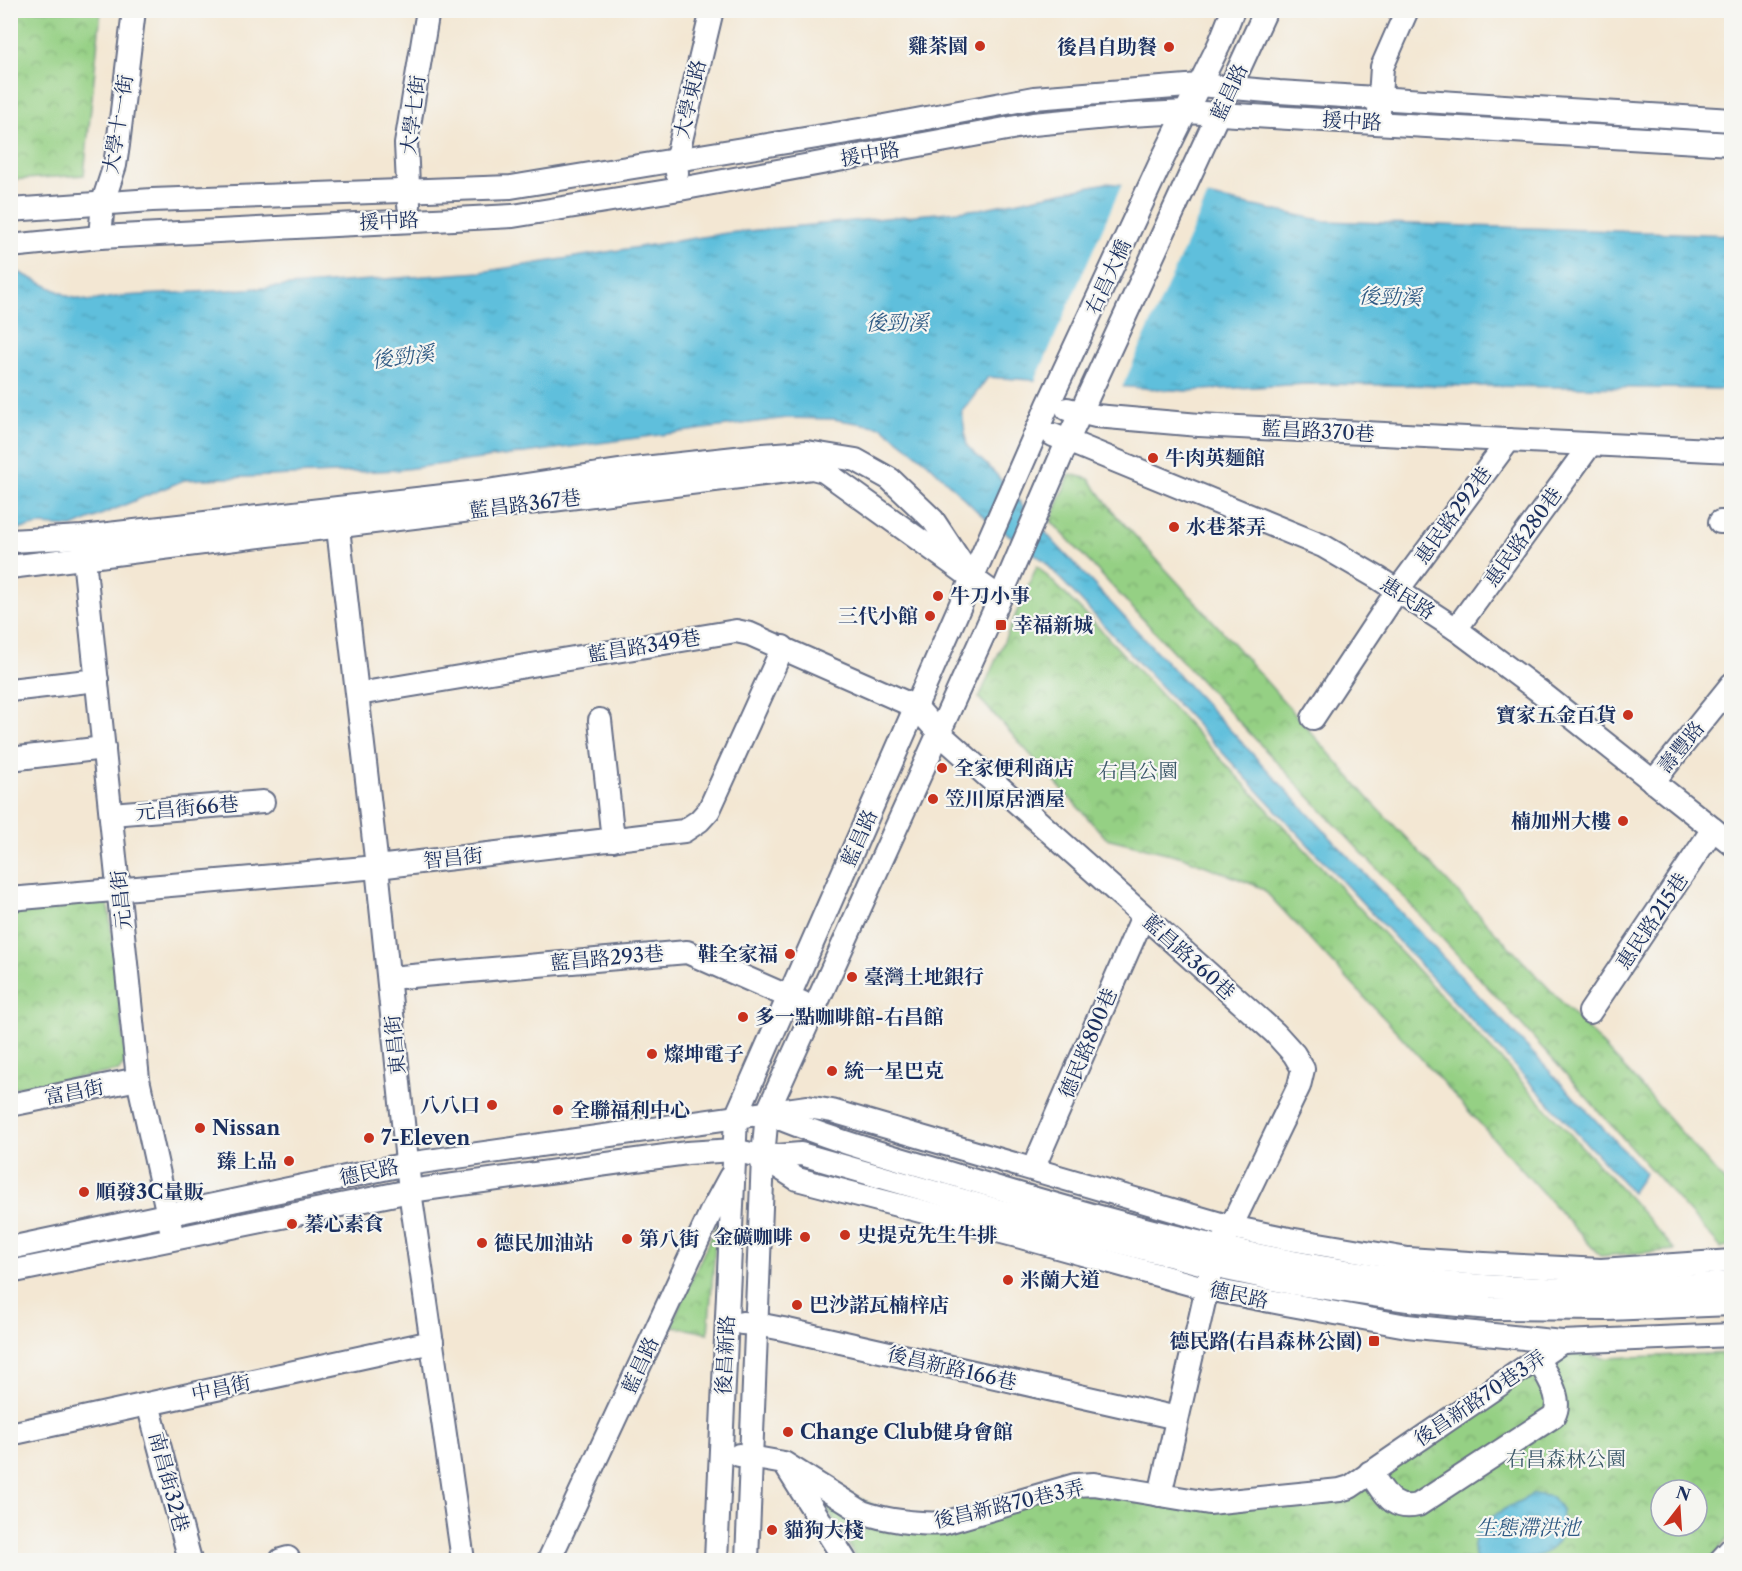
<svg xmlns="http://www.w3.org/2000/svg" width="1742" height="1571" font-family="'Libre Caslon Text','Noto Serif TC',serif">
<defs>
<pattern id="park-crowns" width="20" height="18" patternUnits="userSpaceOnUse" patternTransform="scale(1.5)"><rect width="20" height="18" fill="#95d084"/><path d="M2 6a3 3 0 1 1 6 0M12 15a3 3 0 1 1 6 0" fill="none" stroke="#79a96f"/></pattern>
<pattern id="water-ripples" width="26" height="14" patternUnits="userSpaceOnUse" patternTransform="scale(1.5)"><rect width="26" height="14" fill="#5ebfdc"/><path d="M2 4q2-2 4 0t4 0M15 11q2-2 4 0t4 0" fill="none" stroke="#4d9cb6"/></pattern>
</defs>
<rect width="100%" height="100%" fill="#f6f6f2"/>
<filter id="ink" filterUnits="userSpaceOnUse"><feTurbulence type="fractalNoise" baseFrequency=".0167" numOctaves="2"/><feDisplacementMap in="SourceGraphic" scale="12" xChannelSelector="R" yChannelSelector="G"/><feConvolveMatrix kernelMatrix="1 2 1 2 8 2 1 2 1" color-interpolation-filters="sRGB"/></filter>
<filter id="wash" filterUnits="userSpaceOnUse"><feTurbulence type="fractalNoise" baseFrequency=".008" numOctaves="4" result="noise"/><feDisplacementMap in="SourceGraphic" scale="24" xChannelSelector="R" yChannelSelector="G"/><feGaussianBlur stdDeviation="1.35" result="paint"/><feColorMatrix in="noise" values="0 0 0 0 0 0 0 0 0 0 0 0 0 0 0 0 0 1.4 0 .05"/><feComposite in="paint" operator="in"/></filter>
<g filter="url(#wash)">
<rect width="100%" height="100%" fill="#f3e7d3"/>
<!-- park -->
<g fill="url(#park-crowns)" stroke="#588071" stroke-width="1.5" fill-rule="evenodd">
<polygon points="11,10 101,11 84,175 11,180"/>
<polygon points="1070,474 1089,479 1116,515 1224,633 1371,801 1631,1075 1731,1189 1731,1245 1721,1248 1496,996 1051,521"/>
<polygon points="1037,566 1096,625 1626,1194 1675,1250 1600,1256 1397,1032 1262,888 1183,857 1106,838 979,698"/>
<polygon points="107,893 126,1061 119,1071 11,1088 11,904"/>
<polygon points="717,1223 708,1333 671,1326"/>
<path d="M1548,1349L1605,1358L1731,1353V1535L1710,1560H857L804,1471L883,1510L940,1518L1092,1483L1238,1508L1352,1486ZM1661,1490H1697V1526H1661Z"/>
</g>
<!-- water -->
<g fill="url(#water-ripples)" stroke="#3c779d" stroke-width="1.5">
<polygon points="1106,183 1183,191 1325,221 1731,235 1731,389 1306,384 1186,391 988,377 962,412 967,446 995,473 1052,540 1645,1173 1632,1192 1043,560 979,513 928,463 882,427 833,419 787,418 398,470 184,480 72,527 40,525 11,531 10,268 70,297 89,301 123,296 232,290 481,272 727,233 980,209"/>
<path d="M1534,1494L1552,1497L1562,1510C1561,1518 1562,1532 1559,1539C1547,1564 1499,1561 1476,1560C1475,1556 1474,1551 1474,1546C1475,1519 1513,1505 1534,1494Z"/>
</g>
<!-- pier -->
<polygon fill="#f3e7d3" points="1123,182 1184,188 1209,193 1121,390 1034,384"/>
</g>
<g filter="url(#ink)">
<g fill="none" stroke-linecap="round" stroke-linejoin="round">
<defs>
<g id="minor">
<polyline points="1379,112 1382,67 1407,10"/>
<polyline points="677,173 676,161 712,10"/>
<polyline points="409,205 406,144 428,10"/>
<polyline points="10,210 152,200 511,187 884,126 1034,98 1200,85 1279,92 1732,120"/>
<polyline points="100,237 103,202 115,165 118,145 134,10"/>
<polyline points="10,246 100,237 513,216 680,189 1033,124 1129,115 1186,112 1732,144"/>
<polyline points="1067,409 1096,416 1199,425 1732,451"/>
<polyline points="1053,435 1323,546 1378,578 1456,629 1543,694 1732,844"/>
<polyline points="1720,522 1732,522"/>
<polyline points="338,528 377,867 410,1191 463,1560"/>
<polyline points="10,541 82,537 487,491 625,470 763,455 807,452 856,460 890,479 933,520 964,567"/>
<polyline points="84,558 138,1079 171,1229"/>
<polyline points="10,567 812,468 824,471 1000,598"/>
<polyline points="1456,629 1590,445"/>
<polyline points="10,690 97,680"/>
<polyline points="358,694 736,631 750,634 916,707 939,733 1275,1033 1294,1054 1303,1069 1299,1086 1212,1266 1160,1495"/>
<polyline points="1313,718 1397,591 1509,440"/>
<polyline points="600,720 613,840"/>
<polyline points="10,759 104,748"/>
<polyline points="1653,782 1732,684"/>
<polyline points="111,814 263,802"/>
<polyline points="10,899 377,867 684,831 699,821 709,810 783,647"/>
<polyline points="389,978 687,952 803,1003"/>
<polyline points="1590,1012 1713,829"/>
<polyline points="10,1105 138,1079"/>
<path d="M767,1113C834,1142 905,1160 975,1181C1140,1231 1310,1276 1484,1286C1524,1288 1567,1291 1608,1290C1649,1288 1690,1285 1732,1283"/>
<polyline points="763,1157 801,1154 1000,1211 1212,1266 1292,1283 1408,1300 1489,1308 1607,1309 1732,1304"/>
<polyline points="1033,1169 1143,916"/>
<polyline points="10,1248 407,1164 807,1107 832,1111 1231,1227 1289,1239 1408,1259 1484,1264 1601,1270 1732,1261"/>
<polyline points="10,1272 410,1191 687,1153 734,1150 763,1157 797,1179 1021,1237 1208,1289 1286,1304 1407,1326 1562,1342 1732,1335"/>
<polyline points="742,1323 757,1324 783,1329 1177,1418"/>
<polyline points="148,1404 190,1560"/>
<polyline points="10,1434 432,1342"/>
<path d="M739,1455L784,1463L862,1512C884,1520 920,1525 944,1523L1075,1485L1094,1484L1209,1503L1340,1490L1350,1487L1562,1342"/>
<polyline points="787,1468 845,1560"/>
<path d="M1370,1472C1384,1491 1391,1512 1418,1505L1554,1416C1564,1397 1546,1376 1538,1359"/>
<polyline points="281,1560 288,1558"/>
<polyline points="549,1560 711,1212 730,1177"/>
<polyline points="716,1560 736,1117 1048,405 1160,164 1219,45 1233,10"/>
<polyline points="747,1560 763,1157 767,1113 1000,598 1068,440 1266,10"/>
<polyline points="1721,1560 1732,1548"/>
</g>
</defs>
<!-- minor casing -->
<use href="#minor" stroke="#676f87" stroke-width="26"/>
<!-- minor -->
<use href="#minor" stroke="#fff" stroke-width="22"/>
</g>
</g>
<!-- markers -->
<g fill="#c8321e" stroke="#f6f6f2" stroke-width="2">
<circle cx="980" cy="46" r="6"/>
<circle cx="1169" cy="47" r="6"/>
<circle cx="1153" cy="458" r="6"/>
<circle cx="1174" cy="527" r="6"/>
<circle cx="938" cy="596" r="6"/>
<circle cx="930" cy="616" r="6"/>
<rect x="995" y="619" width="12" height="12" rx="3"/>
<circle cx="1628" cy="715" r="6"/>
<circle cx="942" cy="768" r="6"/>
<circle cx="933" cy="799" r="6"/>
<circle cx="1623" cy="821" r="6"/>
<circle cx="790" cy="954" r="6"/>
<circle cx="852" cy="977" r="6"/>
<circle cx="743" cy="1017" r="6"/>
<circle cx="652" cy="1054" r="6"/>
<circle cx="832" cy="1071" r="6"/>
<circle cx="492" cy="1105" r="6"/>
<circle cx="558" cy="1110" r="6"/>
<circle cx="200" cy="1128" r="6"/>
<circle cx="369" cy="1138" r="6"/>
<circle cx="289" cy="1161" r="6"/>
<circle cx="84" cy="1192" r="6"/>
<circle cx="292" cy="1224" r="6"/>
<circle cx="845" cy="1235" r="6"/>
<circle cx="805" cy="1237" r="6"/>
<circle cx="627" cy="1239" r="6"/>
<circle cx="482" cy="1243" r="6"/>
<circle cx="1008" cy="1280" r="6"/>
<circle cx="797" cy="1305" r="6"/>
<rect x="1368" y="1335" width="12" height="12" rx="3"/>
<circle cx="788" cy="1432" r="6"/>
<circle cx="772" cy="1530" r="6"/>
</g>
<g text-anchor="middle" stroke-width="4.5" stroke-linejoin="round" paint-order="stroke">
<!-- poi labels -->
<g font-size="20" font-weight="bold" fill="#1b2f5e" stroke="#f6f6f2" text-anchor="start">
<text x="968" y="53" text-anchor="end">雞茶園</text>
<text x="1157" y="54" text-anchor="end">後昌自助餐</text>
<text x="1165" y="465">牛肉英麵館</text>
<text x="1186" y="534">水巷茶弄</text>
<text x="950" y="603">牛刀小事</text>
<text x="918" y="623" text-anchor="end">三代小館</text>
<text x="1013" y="632">幸福新城</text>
<text x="1616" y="722" text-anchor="end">寶家五金百貨</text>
<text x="954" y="775">全家便利商店</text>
<text x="945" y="806">笠川原居酒屋</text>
<text x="1611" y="828" text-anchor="end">楠加州大樓</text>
<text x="778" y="961" text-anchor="end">鞋全家福</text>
<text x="864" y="984">臺灣土地銀行</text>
<text x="755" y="1024">多一點咖啡館-右昌館</text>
<text x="664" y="1061">燦坤電子</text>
<text x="844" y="1078">統一星巴克</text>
<text x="480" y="1112" text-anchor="end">八八口</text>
<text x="570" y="1117">全聯福利中心</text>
<text x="212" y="1135">Nissan</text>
<text x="381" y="1145">7-Eleven</text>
<text x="277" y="1168" text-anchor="end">臻上品</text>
<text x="96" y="1199">順發3C量販</text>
<text x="304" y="1231">蓁心素食</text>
<text x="857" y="1242">史提克先生牛排</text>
<text x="793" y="1244" text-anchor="end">金礦咖啡</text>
<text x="639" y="1246">第八街</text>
<text x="494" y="1250">德民加油站</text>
<text x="1020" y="1287">米蘭大道</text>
<text x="809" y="1312">巴沙諾瓦楠梓店</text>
<text x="1362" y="1348" text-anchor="end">德民路(右昌森林公園)</text>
<text x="800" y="1439">Change Club健身會館</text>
<text x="784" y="1537">貓狗大棧</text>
</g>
<!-- street labels -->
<g font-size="20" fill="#1b2f5e" stroke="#f6f6f2">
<text transform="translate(1229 92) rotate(-65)" y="7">藍昌路</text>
<text transform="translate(690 99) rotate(-77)" y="7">大學東路</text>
<text transform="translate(413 115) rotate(-83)" y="7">大學七街</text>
<text transform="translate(1352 121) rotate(3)" y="7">援中路</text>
<text transform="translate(118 124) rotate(-81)" y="7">大學十一街</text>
<text transform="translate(870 154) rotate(-10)" y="7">援中路</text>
<text transform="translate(389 221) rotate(-3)" y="7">援中路</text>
<text transform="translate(1108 277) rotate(-65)" y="7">右昌大橋</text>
<text transform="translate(1318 431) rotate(3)" y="7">藍昌路370巷</text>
<text transform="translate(525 504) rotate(-7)" y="7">藍昌路367巷</text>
<text transform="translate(1453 515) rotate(-54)" y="7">惠民路292巷</text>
<text transform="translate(1523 537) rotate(-54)" y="7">惠民路280巷</text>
<text transform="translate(1408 598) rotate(33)" y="7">惠民路</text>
<text transform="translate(644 646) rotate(-9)" y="7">藍昌路349巷</text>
<text transform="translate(1681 747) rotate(-51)" y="7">壽豐路</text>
<text transform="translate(187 808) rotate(-5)" y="7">元昌街66巷</text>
<text transform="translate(859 838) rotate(-66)" y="7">藍昌路</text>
<text transform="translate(453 858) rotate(-6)" y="7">智昌街</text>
<text transform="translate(121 900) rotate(-96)" y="7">元昌街</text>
<text transform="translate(1652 921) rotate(-56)" y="7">惠民路215巷</text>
<text transform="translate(1189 957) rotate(42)" y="7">藍昌路360巷</text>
<text transform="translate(607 958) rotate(-5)" y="7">藍昌路293巷</text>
<text transform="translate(1088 1043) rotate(-67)" y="7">德民路800巷</text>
<text transform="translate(395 1045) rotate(-96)" y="7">東昌街</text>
<text transform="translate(74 1092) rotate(-11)" y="7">富昌街</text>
<text transform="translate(369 1172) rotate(-12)" y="7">德民路</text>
<text transform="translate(1239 1295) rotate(12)" y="7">德民路</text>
<text transform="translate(725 1355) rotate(-87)" y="7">後昌新路</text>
<text transform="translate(640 1365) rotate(-65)" y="7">藍昌路</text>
<text transform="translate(952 1368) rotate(13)" y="7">後昌新路166巷</text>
<text transform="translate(221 1388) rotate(-12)" y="7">中昌街</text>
<text transform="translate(1480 1398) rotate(-34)" y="7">後昌新路70巷3弄</text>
<text transform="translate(169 1482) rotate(75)" y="7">南昌街32巷</text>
<text transform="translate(1009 1504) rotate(-13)" y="7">後昌新路70巷3弄</text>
</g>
<!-- park labels -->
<g font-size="20" fill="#3a5768" stroke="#f6f6f2">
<text x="1138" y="778">右昌公園</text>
<text x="1566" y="1466">右昌森林公園</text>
</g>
<!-- water labels -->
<g font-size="21" font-style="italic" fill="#2f5a84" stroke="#f6f6f2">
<text transform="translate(1390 297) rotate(2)" y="7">後勁溪</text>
<text x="897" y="330">後勁溪</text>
<text transform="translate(403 357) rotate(-7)" y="7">後勁溪</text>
<text x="1528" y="1535">生態滯洪池</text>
</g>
</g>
<!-- margin -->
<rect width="1742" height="1571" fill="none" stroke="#f6f6f2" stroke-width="36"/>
<!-- north arrow -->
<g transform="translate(1679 1508) rotate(17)"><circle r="28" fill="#f6f6f2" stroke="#9ea6b7" stroke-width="1.5"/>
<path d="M0-4.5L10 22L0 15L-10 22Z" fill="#c8321e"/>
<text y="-9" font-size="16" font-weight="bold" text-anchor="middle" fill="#1b2f5e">N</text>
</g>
</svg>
